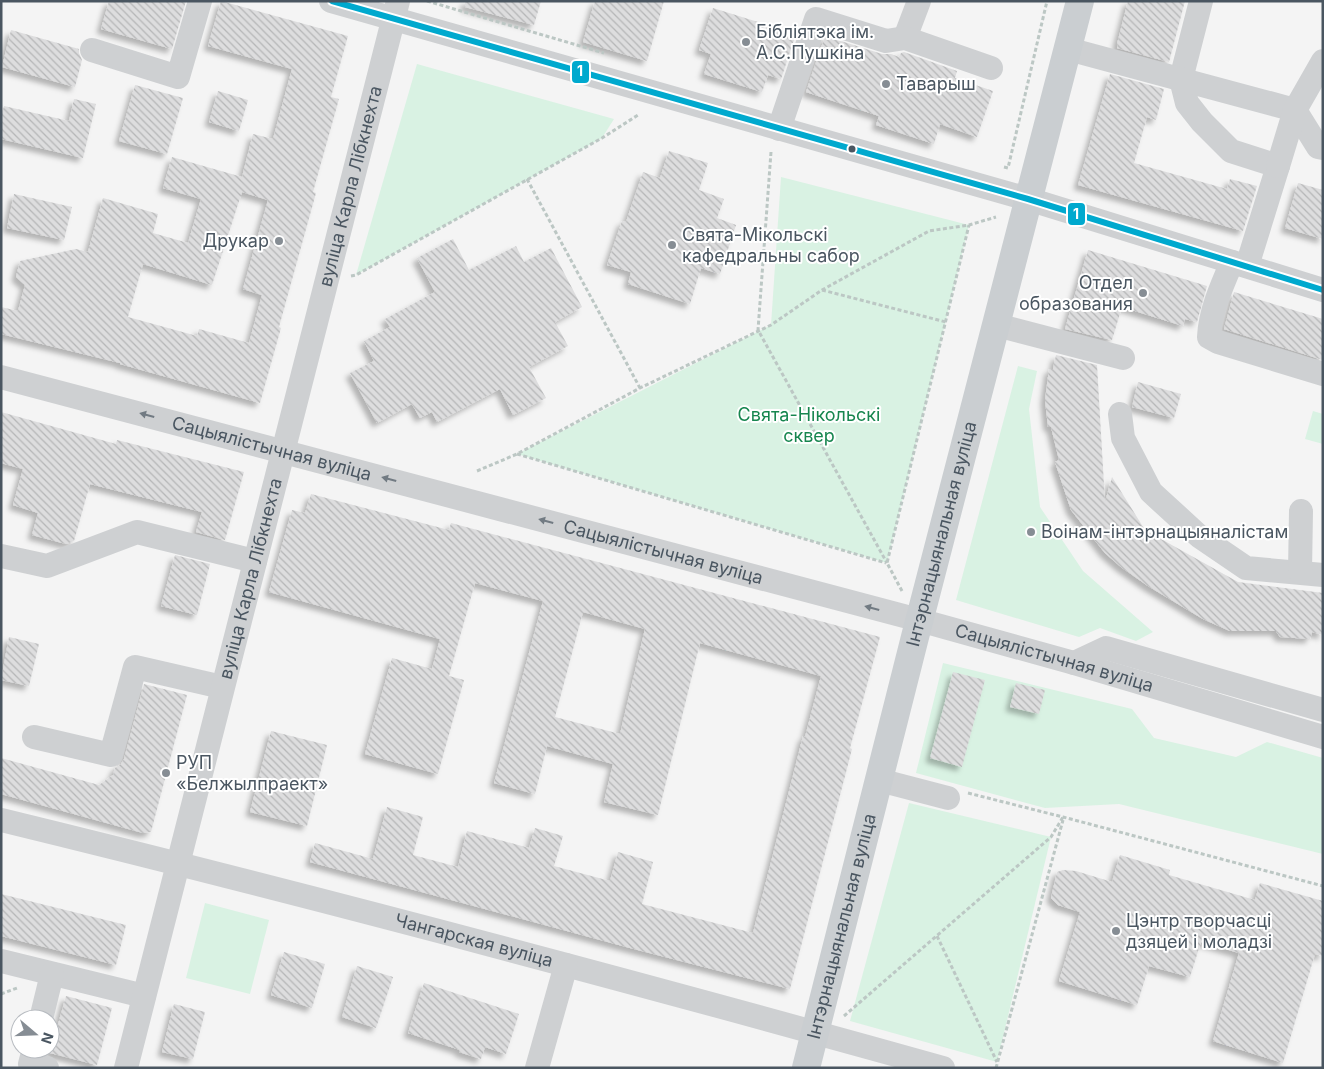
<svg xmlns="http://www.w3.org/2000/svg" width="1324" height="1069" font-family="Inter,sans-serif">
<defs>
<pattern id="building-back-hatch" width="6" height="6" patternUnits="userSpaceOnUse" patternTransform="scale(1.25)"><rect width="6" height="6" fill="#ddddde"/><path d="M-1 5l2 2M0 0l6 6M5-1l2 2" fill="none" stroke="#b5b6b7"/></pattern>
<filter id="shadow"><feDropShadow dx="-4.5" dy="4.5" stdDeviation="2.5" flood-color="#0004"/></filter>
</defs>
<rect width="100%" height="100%" fill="#f4f4f4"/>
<!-- green -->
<g fill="#d9f2e3">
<polygon points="417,64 614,119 602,138 356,275"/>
<polygon points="781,177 969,225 887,563 517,454 771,325"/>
<polygon points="1018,366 1037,371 1029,409 1040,507 1083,571 1153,632 1136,641 1100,628 1079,637 956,600"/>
<polygon points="1313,411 1323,414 1323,444 1305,439"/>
<polygon points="943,663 1132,709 1154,738 1236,757 1267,742 1323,758 1323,854 1119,804 1045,808 916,773"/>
<polygon points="909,803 1051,837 997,1062 850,1021"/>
<polygon points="205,903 269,920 250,994 186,978"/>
</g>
<!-- building -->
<g fill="url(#building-back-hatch)" fill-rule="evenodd" filter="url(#shadow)">
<polygon points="109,1 186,1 172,49 101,29"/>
<path d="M221,1L348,36L331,97L339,99L313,192L316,193L279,327L281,328L260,403L120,364V363L1,334V307L18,311L25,285L16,277L20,261L76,249L88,252L103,198L158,214L153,233L188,243L201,199L163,188L172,157L242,177L253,134L273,139L292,69L208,46ZM242,192L268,200L243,289L262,295L249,343L199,329L197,336L128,317L143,264L212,285Z"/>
<polygon points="465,1 541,1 534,25 465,7"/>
<polygon points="595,1 664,1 647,61 583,42"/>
<polygon points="1128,1 1185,1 1169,62 1117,48 1118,45 1117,44"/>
<polygon points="713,8 796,34 781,79 768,75 762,92 704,74 711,54 699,50"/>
<polygon points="11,30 79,49 79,53 82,60 75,87 2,67"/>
<polygon points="825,36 882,54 891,54 899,57 901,53 904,52 957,71 955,78 993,91 977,137 940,124 934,144 876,125 879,116 806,92"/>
<polygon points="1110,74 1164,89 1156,120 1147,117 1134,163 1227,189 1230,179 1257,186 1243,231 1078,185"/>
<polygon points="135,85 183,98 167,154 119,141"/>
<polygon points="218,91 248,100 239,131 209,122"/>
<polygon points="74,99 96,104 83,158 1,139 1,117 4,106 69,121"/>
<polygon points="669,151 708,163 699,190 724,199 717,218 736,225 720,274 701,268 690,304 628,284 631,272 607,265 622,221 626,222 643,172 660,178"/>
<polygon points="1298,183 1323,190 1323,239 1285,228"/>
<polygon points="14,194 72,207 64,240 7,228"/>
<polygon points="453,239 469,270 516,246 524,262 551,248 582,307 555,322 568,346 529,367 546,398 513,415 500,389 437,422 432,412 420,418 412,404 377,423 350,373 374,361 364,341 390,327 385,319 435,292 417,258"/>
<polygon points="1088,250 1207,286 1197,322 1185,319 1183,326 1122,307 1112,340 1065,329"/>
<polygon points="1234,292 1323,319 1323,360 1224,329"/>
<polygon points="1056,355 1097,365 1105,502 1112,477 1145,530 1238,582 1323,593 1323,635 1312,632 1310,639 1280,637 1276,631 1230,631 1203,619 1148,586 1121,567 1105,553 1071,510 1055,462 1059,460 1051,427 1048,427 1045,400 1049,369 1053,369"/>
<polygon points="1138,382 1181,394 1174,418 1132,407"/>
<polygon points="1,412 116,444 117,440 244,472 225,540 196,532 202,512 90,484 74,541 66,544 32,535 38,513 13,505 23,469 1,463"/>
<path d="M311,494L449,530L451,523L880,637L850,748L852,749L790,989L630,948L310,862L315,843L373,859L387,807L423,817L413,855L458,867L467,831L529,848L535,828L563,836L554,866L610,881L618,852L653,862L642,904L753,933L803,736L805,737L821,676L700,643L658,815L604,802L613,764L547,746L535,794L494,783L543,601L475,583L449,676L464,680L438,774L365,754L392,658L432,669L440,639L269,592L292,510L305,513ZM583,612L645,629L620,734L555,717Z"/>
<polygon points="175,555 210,564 197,615 161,606"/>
<polygon points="9,637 39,644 29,686 1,680"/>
<polygon points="953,672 985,680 962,767 930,758"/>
<polygon points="1016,683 1045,690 1039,714 1010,707"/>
<polygon points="144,684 187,695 151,832 143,833 1,794 1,758 99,785 113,775 115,768 121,764 124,759"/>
<polygon points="271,731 327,745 307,826 250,812"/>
<polygon points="1120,855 1170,870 1169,875 1255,900 1260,883 1323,901 1323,956 1315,954 1283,1063 1213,1041 1239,953 1201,942 1190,977 1149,966 1137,1005 1059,981 1080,912 1058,905 1051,898 1057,872 1063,870 1076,871 1112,882"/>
<polygon points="1,894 126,925 116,965 1,936"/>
<polygon points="284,952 325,964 312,1008 271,995"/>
<polygon points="357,966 393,977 376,1028 342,1017"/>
<polygon points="424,983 519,1014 506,1054 485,1047 481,1059 459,1052 460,1050 408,1033"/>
<polygon points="66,996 112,1008 97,1065 50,1053"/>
<polygon points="174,1004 205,1012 193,1059 162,1052"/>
</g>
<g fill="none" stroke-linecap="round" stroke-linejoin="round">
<!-- path -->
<g stroke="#bcc7c4" stroke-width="3" stroke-dasharray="4 2.5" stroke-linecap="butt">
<polyline points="427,1 604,53"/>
<polyline points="771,152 758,330 887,563"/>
<polyline points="1004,167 1008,168 1047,1"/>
<polyline points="527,179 640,388"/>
<polyline points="351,276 356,275 602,138 638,115"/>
<polyline points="822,290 946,322"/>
<polyline points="517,454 886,563"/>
<polyline points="477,471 517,454 640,388 771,325 822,290 929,231 969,225 996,217"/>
<polyline points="902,591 887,563 969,225"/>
<polyline points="968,793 1063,817 1323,886"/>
<polyline points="937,936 997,1062"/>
<polyline points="1,994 17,988"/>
<polyline points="844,1016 1051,837 1063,817"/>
<polyline points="996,1068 1063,820"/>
</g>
<!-- minor -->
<g stroke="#ced0d2" stroke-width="24">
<polyline points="331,1 1028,199 1323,290"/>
<polyline points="1201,1 1181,79 1187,103 1202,122 1231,151 1278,166 1247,266"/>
<polyline points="905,38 919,1"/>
<polyline points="1068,49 1295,110 1318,147 1323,148"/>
<polyline points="92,50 178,77 200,1"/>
<polyline points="779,129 816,19 886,41 905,38 991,68"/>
<polyline points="1278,166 1295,110 1323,61"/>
<path d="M1232,262C1222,285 1210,312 1209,337L1218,342L1323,374"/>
<polyline points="996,325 1123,358"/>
<path id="s1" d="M1,377L919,620L1074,663L1323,737"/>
<polyline points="1120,414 1123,438 1151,492 1199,536 1246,568 1323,575"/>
<polyline points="1,556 47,566 137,532 255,561"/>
<polyline points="1300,572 1301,511"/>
<polyline points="1074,663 1106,648 1323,710"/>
<polyline points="34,737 111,755 135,667 222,687"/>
<polyline points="879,780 948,798"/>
<path id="s2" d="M1,820C317,897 631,981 943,1068"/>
<polyline points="1,961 144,996"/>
<polyline points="41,1019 52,974"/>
<polyline points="34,1049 30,1064 47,1068"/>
<path id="s3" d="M126,1068L398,1"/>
<polyline points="537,1068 566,965"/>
</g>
<!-- major -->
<path stroke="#caced1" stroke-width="28" id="s4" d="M806,1068L915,637L1080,1"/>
<defs>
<polyline id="bus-1" points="332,1 1028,199 1323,290"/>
</defs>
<!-- bus-1 casing -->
<use href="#bus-1" stroke="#fff" stroke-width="10"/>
<!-- bus-1 -->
<use href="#bus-1" stroke="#00a9ce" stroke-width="6"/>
</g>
<!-- one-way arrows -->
<defs><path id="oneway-solid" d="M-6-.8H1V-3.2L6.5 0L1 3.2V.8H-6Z" transform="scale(1.25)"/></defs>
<g fill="#727b83">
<use href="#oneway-solid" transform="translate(147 415) rotate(-165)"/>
<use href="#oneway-solid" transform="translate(389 479) rotate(-165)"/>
<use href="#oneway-solid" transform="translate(546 521) rotate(-165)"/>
<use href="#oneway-solid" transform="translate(872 608) rotate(-165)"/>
</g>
<!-- markers -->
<g fill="#868d94" stroke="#fff" stroke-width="2">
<circle cx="746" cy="42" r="5"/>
<circle cx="886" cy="84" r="5"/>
<circle cx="279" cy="241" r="5"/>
<circle cx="672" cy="245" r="5"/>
<circle cx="1143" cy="293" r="5"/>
<circle cx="1031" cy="532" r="5"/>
<circle cx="166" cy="773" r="5"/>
<circle cx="1116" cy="931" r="5"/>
</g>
<circle fill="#4a5661" stroke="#fff" stroke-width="2" cx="852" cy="149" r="4.5"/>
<g text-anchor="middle" stroke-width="4" stroke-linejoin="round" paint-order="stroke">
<!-- poi labels -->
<g font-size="18" fill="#4a5661" stroke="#fff" text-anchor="start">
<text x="756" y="38">Бібліятэка ім.<tspan x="756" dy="21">А.С.Пушкіна</tspan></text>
<text x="896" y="90">Таварыш</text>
<text x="682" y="241">Свята-Мікольскі<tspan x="682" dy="21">кафедральны сабор</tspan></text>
<text x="269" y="247" text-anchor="end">Друкар</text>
<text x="1133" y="289" text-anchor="end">Отдел<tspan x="1133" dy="21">образования</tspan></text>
<text x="1041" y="538">Воінам-інтэрнацыяналістам</text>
<text x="176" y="769">РУП<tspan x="176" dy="21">«Белжылпраект»</tspan></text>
<text x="1126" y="927">Цэнтр творчасці<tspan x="1126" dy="21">дзяцей і моладзі</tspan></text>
</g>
<!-- street labels -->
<g font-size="18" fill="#4a5661" stroke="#fff">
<text dy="6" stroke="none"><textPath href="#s3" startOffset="910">вуліца Карла Лібкнехта</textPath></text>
<text dy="6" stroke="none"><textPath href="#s1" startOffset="280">Сацыялістычная вуліца</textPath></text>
<text dy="6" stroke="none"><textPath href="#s4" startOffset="551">Інтэрнацыянальная вуліца</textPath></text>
<text dy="6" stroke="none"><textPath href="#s1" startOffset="685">Сацыялістычная вуліца</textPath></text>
<text dy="6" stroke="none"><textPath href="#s3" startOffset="505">вуліца Карла Лібкнехта</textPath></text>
<text dy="6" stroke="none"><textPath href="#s1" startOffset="1090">Сацыялістычная вуліца</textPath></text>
<text dy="6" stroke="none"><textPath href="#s4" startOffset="146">Інтэрнацыянальная вуліца</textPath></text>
<text dy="6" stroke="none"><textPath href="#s2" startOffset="488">Чангарская вуліца</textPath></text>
</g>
<!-- park labels -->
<g font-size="18" fill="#17864f" stroke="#fff">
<text x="809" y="421">Свята-Нікольскі<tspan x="809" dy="21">сквер</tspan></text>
</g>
</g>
<g stroke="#fff" stroke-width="2">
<rect x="571" y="60" width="19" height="24" rx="5" fill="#00a9ce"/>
<rect x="1067" y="202" width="19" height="24" rx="5" fill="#00a9ce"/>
</g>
<g font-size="14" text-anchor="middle" font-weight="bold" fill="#fff">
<text x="580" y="76">1</text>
<text x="1076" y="219">1</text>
</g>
<!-- border -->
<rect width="1324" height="1069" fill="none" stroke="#4a5661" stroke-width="5"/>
<!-- north arrow -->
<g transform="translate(35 1034) rotate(109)"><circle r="24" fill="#ffffff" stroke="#b7bbc0"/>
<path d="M0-4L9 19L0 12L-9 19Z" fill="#868d94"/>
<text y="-8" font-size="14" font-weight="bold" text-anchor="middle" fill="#4a5661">N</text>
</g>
</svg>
